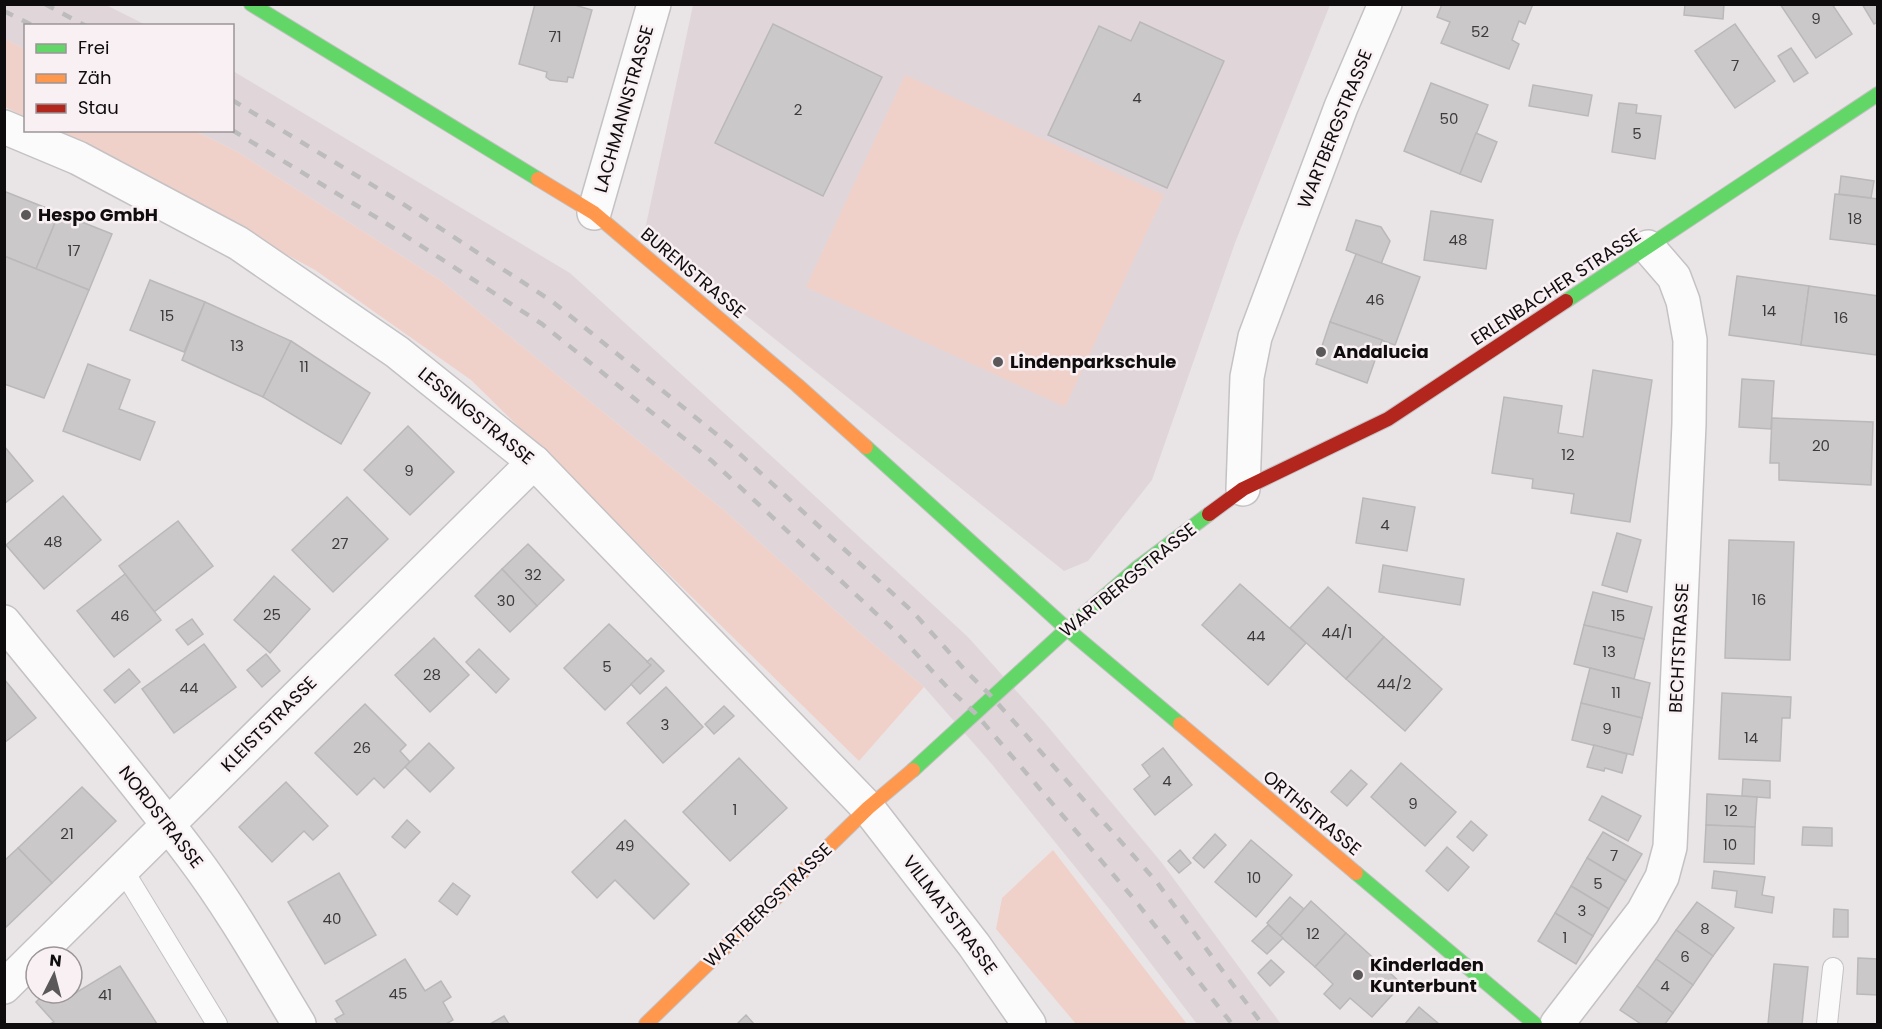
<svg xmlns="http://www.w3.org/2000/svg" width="1882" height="1029" font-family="Poppins,sans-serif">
<rect width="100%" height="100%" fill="#e9e5e7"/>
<!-- built -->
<g fill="#e0d6da">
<polygon points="4,5 106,5 146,25 26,26 25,49 5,39"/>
<polygon points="693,5 1330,5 1235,243 1152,480 1088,561 1064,571 644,234"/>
<polygon points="233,71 570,273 779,463 968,637 1045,723 1162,863 1281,1024 1197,1024 1110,910 990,762 924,687 859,632 725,511 440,280 236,151 195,131 232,130"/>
</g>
<!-- green -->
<g fill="#efd1ca">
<polygon points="5,39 25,49 25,117 5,107"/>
<polygon points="905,75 1164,195 1065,407 806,287"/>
<polygon points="56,131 195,131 236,151 440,280 725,511 859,632 924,687 859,761 471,380 315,270 78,141"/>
<polygon points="1053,850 1187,1024 1076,1024 996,929 1002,898"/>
</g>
<!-- building -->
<g fill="#cbc8ca" stroke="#bab8b9" stroke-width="1.5">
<polygon points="535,4 571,4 592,10 573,78 568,77 567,82 550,80 546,77 547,72 519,64"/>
<polygon points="1442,4 1533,4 1525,24 1519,21 1512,40 1519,44 1509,69 1441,43 1450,22 1437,17"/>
<polygon points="1685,4 1724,4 1723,19 1684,15"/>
<polygon points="1780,4 1832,4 1852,34 1816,58"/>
<polygon points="1862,4 1878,4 1878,22 1874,24"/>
<polygon points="1140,22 1224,61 1167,188 1048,135 1099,26 1131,41"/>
<polygon points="773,24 882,77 823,196 715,143"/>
<polygon points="1735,24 1775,81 1735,108 1695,51"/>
<polygon points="1791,48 1808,73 1794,82 1778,56"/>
<polygon points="1431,83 1488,105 1460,174 1404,151"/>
<polygon points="1533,85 1592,95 1588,116 1529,106"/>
<polygon points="1619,103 1637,105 1636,113 1661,116 1655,159 1612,152"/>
<polygon points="1476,133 1497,142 1481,182 1460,174"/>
<polygon points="1841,176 1874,181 1871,198 1839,194"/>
<polygon points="6,192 59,213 36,269 4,256 4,196"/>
<polygon points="1835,194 1878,199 1878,245 1830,239"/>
<polygon points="1431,211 1493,220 1486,269 1424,260"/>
<polygon points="59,213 112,234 89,290 36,269"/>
<polygon points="1356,220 1381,227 1390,241 1381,264 1346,250"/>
<polygon points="1356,254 1420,277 1395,345 1330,322"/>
<polygon points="4,256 89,290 44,398 4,384"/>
<polygon points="1737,276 1809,286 1801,345 1729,335"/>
<polygon points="150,280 205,302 184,352 130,330"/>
<polygon points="1809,286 1878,296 1878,341 1876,355 1801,345"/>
<polygon points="205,302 291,341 263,397 182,360"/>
<polygon points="1330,322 1382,340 1367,383 1316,364"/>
<polygon points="291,341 370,393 341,444 263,397"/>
<polygon points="88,364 130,380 119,409 155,422 140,460 63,431"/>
<polygon points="1593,370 1652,380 1630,522 1571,513 1574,494 1532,488 1533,479 1492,473 1504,397 1562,406 1558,433 1583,437"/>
<polygon points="1742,379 1774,381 1771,429 1739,427"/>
<polygon points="1772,418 1873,422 1871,485 1779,480 1779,463 1770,463"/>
<polygon points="408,426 454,472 410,515 364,470"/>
<polygon points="4,446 33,481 4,504"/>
<polygon points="63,496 101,540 44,589 6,545"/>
<polygon points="347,497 388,539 333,592 292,550"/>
<polygon points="1363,498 1415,507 1407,551 1356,543"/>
<polygon points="178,521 213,566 154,612 119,566"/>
<polygon points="1617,533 1641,540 1627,592 1602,585"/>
<polygon points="1729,540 1794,542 1790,660 1725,658"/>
<polygon points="528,544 564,580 537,606 502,569"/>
<polygon points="1383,565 1464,579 1460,605 1379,592"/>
<polygon points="502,569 537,606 510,632 475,596"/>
<polygon points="125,574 161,620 114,657 77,611"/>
<polygon points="274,576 310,609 270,653 234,620"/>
<polygon points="1240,584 1306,643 1268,685 1202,625"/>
<polygon points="1328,587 1384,637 1346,679 1290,628"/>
<polygon points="1593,592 1652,607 1644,639 1584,625"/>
<polygon points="192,619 203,634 188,645 176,630"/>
<polygon points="609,624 651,665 605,710 564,668"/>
<polygon points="1584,625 1644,639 1634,679 1574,664"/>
<polygon points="1384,637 1442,689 1405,731 1346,679"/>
<polygon points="434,638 469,675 430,712 395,675"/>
<polygon points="204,644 236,687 174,733 142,689"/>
<polygon points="479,649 509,679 496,693 466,662"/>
<polygon points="266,654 280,671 262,687 247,670"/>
<polygon points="651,658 664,671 640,694 631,684 651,665 647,662"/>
<polygon points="1590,668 1650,683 1642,718 1581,703"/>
<polygon points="129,669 140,682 115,703 104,690"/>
<polygon points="4,679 36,718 4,743"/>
<polygon points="666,687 703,727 663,763 627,723"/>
<polygon points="1722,693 1791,697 1790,718 1782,718 1780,761 1719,759"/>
<polygon points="1581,703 1642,718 1633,755 1572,740"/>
<polygon points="365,704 406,745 400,751 410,762 384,788 374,778 357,795 315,753"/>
<polygon points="724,706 734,716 714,734 705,724"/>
<polygon points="429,743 454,768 430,792 405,767"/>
<polygon points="1594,745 1627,754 1622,773 1605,768 1604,771 1587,767"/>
<polygon points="1163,748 1192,785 1155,815 1134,789 1150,776 1142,765"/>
<polygon points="739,758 787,808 730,861 683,812"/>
<polygon points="1401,763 1456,812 1425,846 1371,797"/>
<polygon points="1351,770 1367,784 1347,806 1331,792"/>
<polygon points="1743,779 1770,781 1770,798 1742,796"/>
<polygon points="286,782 328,826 313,840 304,831 272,862 239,827"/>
<polygon points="82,787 116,821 52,883 18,848"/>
<polygon points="1707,794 1757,797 1755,827 1706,825"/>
<polygon points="1602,796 1641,816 1628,841 1589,820"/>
<polygon points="407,820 420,832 405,848 392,837"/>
<polygon points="625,820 689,884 654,919 615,880 597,898 572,872"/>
<polygon points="1471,821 1487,835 1473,851 1457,837"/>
<polygon points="1706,825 1755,827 1754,864 1704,862"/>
<polygon points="1803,827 1832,828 1832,846 1802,845"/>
<polygon points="1603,832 1642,854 1626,881 1587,858"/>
<polygon points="1215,834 1226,845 1204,868 1193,858"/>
<polygon points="1251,840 1292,875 1256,917 1215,882"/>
<polygon points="1447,847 1469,867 1448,891 1426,871"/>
<polygon points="18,848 52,883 4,929 4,861"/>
<polygon points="1180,850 1191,863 1179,873 1168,861"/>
<polygon points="1587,858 1626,881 1609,909 1571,886"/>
<polygon points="1714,871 1765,877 1762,895 1774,897 1772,913 1735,907 1737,891 1712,888"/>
<polygon points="339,873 376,935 325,964 288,902"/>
<polygon points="453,883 470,896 457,915 439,901"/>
<polygon points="1571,886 1609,909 1593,936 1555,913"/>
<polygon points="1290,897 1304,909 1280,936 1267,923"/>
<polygon points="1311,901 1346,933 1315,967 1280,936"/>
<polygon points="1697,902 1734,928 1713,956 1676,930"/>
<polygon points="1834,909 1848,910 1848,937 1833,937"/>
<polygon points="1555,913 1593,936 1576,964 1538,941"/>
<polygon points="1268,925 1283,938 1267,954 1252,941"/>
<polygon points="1676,930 1713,956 1693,985 1656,959"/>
<polygon points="1346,933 1402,984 1372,1017 1350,998 1340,1009 1324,994 1333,984 1315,967"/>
<polygon points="1858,958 1878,959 1878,995 1857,994"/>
<polygon points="405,959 425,991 441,981 451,997 443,1002 453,1020 446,1024 338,1024 335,1019 344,1014 336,1001"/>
<polygon points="1656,959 1693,985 1673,1013 1637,986"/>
<polygon points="1271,960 1284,972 1270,986 1258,973"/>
<polygon points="1774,964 1808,967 1802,1024 1768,1024"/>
<polygon points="120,966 157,1024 50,1024 54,1022 36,1002 45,993 67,993 69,997"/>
<polygon points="1637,986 1673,1013 1665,1024 1641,1024 1620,1010"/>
<polygon points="1419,1007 1439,1024 1405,1024"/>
<polygon points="746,1015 754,1024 737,1024"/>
<polygon points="504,1016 509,1024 490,1024"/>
</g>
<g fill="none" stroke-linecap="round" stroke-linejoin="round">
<defs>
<g id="lane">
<polyline points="123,870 217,1024"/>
<polyline points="1827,1024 1833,968"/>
</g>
<g id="street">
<polyline points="4,127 78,158 238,243 397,352 534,462 868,808 974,945 1029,1024"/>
<polyline points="594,213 654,4"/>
<polyline points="1243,489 1247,377 1255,337 1341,107 1385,4"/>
<path d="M4,622C67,700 132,776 192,856C232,909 265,968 299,1024"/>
<polyline points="4,987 534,462"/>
<polyline points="1557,1024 1643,912 1662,877 1670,847 1689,424 1690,340 1683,301 1674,277 1648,247"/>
</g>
<g id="fast">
<polyline points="251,4 538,179"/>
<polyline points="1566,301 1878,94"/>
<polyline points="866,447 1067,629 1180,724"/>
<polyline points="913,770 1067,629 1136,569 1209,514"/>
<polyline points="1356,873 1535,1024"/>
</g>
<g id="slow">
<polyline points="538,179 594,213 797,385 866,447"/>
<polyline points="1180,724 1356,873"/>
<polyline points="646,1024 868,808 913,770"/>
</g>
<polyline id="jam" points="1209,514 1243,489 1388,419 1566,301"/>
</defs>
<!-- lane casing -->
<use href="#lane" stroke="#c5c2c4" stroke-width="22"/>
<!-- street casing -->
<use href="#street" stroke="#c5c2c4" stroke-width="36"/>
<!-- fast casing -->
<use href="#fast" stroke="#c5c2c4" stroke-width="16"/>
<!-- slow casing -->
<use href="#slow" stroke="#c5c2c4" stroke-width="16"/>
<!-- jam casing -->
<use href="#jam" stroke="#c5c2c4" stroke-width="16"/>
<!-- lane -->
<use href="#lane" stroke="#fcfbfb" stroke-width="20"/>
<!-- street -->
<use href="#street" stroke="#fcfbfb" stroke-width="33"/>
<!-- fast -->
<use href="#fast" stroke="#63d668" stroke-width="14"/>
<!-- slow -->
<use href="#slow" stroke="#ff974d" stroke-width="14"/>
<!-- jam -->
<use href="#jam" stroke="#b3261e" stroke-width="14"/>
<!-- rail -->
<g stroke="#bdbcbc" stroke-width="4.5" stroke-dasharray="10 10" stroke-linecap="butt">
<polyline points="45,4 86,26"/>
<polyline points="4,11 34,26"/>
<polyline points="232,100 397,200 553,302 731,446 913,612 965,670 992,697 1156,881 1262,1024"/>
<polyline points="232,130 384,222 542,324 712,461 896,632 947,687 975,713 1134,899 1232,1024"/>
</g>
</g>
<!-- markers -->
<g fill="#5b5859" stroke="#f9f0f4" stroke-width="2">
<circle cx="26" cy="215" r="6"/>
<circle cx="1321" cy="352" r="6"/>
<circle cx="998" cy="362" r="6"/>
<circle cx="1358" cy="975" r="6"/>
</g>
<g text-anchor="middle" stroke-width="5" stroke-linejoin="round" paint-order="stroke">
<!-- number labels -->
<g font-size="15" fill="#3e3b3c">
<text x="1816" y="24">9</text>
<text x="1480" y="37">52</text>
<text x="555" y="42">71</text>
<text x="1735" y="71">7</text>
<text x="1137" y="103">4</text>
<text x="798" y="115">2</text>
<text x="1449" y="124">50</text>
<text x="1637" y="139">5</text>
<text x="1855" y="224">18</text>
<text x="1458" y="245">48</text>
<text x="74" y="256">17</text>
<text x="1375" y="305">46</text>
<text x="1769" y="316">14</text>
<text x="167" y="321">15</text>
<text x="1841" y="323">16</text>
<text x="237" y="351">13</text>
<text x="304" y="372">11</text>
<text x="1821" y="451">20</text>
<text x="1568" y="460">12</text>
<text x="409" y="476">9</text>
<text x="1385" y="530">4</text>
<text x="53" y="547">48</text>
<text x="340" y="549">27</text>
<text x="533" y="580">32</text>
<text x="1759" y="605">16</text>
<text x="506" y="606">30</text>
<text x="272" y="620">25</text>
<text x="120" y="621">46</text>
<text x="1618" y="621">15</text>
<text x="1337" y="638">44/1</text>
<text x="1256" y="641">44</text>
<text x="1609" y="657">13</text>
<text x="607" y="672">5</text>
<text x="432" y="680">28</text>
<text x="1394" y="689">44/2</text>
<text x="189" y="693">44</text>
<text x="1616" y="698">11</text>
<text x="665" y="730">3</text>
<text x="1607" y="734">9</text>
<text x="1751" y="743">14</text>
<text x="362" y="753">26</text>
<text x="1167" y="786">4</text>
<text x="1413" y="809">9</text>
<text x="735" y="815">1</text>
<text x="1731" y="816">12</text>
<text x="67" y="839">21</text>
<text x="1730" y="850">10</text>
<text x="625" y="851">49</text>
<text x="1614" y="861">7</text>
<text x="1254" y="883">10</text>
<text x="1598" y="889">5</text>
<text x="1582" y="916">3</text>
<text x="332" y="924">40</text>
<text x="1705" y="934">8</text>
<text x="1313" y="939">12</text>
<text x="1565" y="943">1</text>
<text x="1685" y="962">6</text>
<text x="1665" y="991">4</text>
<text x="398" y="999">45</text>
<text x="105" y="1000">41</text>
</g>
<!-- street labels -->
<g font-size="18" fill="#0f0c0d" stroke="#f9f0f4">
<text transform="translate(624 109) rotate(-74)" y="6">LACHMANNSTRASSE</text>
<text transform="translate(1335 129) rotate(-68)" y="6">WARTBERGSTRASSE</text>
<text transform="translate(693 273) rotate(40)" y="6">BURENSTRASSE</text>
<text transform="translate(1556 287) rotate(-33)" y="6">ERLENBACHER STRASSE</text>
<text transform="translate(476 416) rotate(39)" y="6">LESSINGSTRASSE</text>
<text transform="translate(1128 580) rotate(-39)" y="6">WARTBERGSTRASSE</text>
<text transform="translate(1679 648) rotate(-87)" y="6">BECHTSTRASSE</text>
<text transform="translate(269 724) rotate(-45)" y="6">KLEISTSTRASSE</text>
<text transform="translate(1312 813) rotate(40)" y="6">ORTHSTRASSE</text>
<text transform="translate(161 817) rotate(52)" y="6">NORDSTRASSE</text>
<text transform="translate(768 905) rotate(-44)" y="6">WARTBERGSTRASSE</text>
<text transform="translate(950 915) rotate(53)" y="6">VILLMATSTRASSE</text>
</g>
<!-- poi labels -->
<g font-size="18" font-weight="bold" fill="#0f0c0d" stroke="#f9f0f4" text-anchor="start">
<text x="38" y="221">Hespo GmbH</text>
<text x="1333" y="358">Andalucia</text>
<text x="1010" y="368">Lindenparkschule</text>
<text x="1370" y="971">Kinderladen<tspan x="1370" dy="21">Kunterbunt</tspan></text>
</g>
</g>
<!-- border -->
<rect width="1882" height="1029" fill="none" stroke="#0f0c0d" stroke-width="12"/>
<!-- legend -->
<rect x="24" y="24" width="210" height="108" fill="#f9f0f4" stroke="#9b9598" stroke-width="1.5"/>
<rect x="36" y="44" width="30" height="9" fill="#63d668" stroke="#9b9598" stroke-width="1.5"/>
<text x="78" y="54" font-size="18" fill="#0f0c0d">Frei</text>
<rect x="36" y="74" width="30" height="9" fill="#ff974d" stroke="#9b9598" stroke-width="1.5"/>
<text x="78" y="84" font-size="18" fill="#0f0c0d">Zäh</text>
<rect x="36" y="104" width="30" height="9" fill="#b3261e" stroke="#9b9598" stroke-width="1.5"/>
<text x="78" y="114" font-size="18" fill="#0f0c0d">Stau</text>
<!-- north arrow -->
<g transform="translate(54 975) rotate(6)"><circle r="28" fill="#f9f0f4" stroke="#9b9598" stroke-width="1.5"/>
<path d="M0-4.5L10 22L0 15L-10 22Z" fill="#5b5859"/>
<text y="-9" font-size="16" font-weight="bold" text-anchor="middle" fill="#0f0c0d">N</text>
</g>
</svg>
